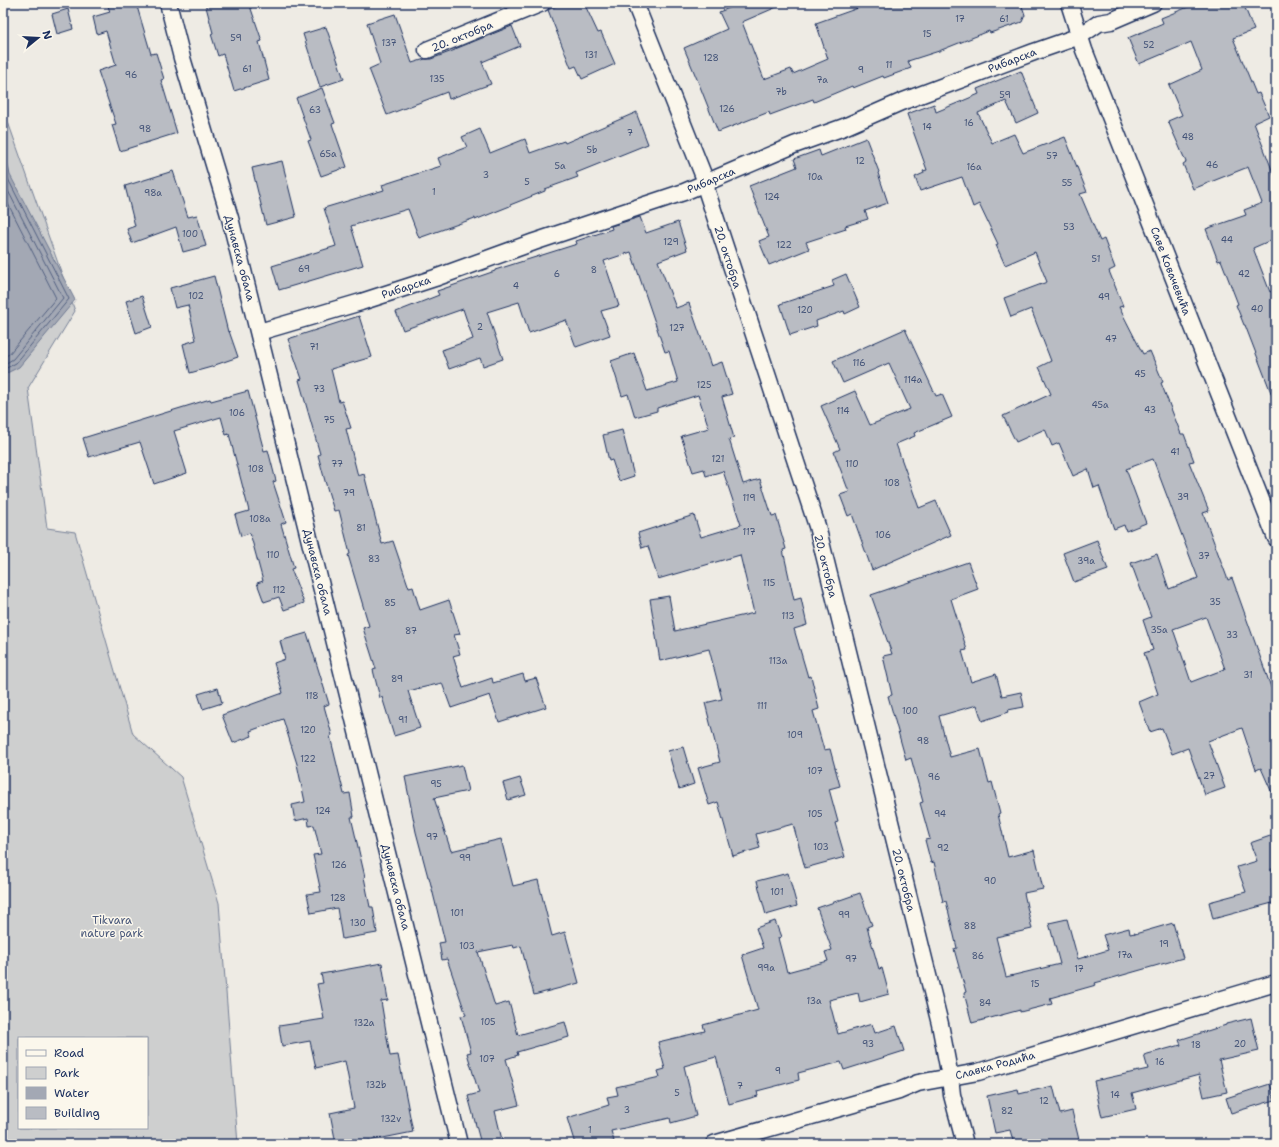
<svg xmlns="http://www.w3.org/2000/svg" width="1279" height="1147" font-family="'Shantell Sans',sans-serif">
<rect width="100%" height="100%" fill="#eeebe4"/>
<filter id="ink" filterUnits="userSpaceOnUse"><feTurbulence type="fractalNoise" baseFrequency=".025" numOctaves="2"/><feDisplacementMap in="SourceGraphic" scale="8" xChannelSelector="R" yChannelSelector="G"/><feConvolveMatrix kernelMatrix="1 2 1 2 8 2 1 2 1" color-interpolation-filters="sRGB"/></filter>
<g filter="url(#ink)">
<!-- green -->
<path fill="#cecfcf" stroke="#747f96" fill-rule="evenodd" d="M3,108L75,311L28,388L47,528L75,532L133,734L181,777L219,903L238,1144H3ZM19,1038H147V1128H19Z"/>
<!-- water -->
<polygon fill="#a3a8b4" stroke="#6d7892" points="3,143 10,175 75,300 19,367 3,375"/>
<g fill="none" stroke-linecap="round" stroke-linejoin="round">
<!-- shore -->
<g stroke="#515f80" stroke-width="1">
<polyline points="3,161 7,177 69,299 16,363 3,370"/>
<polyline points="3,181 63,298 13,359 3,365"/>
<polyline points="3,194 56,298 9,354 3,358"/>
</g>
</g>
<!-- building -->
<g fill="#b9bcc3" stroke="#1b2f5e" fill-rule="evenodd">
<polygon points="107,3 136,3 151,54 156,53 164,79 161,80 177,133 120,151 112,125 116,124 98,71 116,65 106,31 97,34 93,17 110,12"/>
<polygon points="205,3 249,3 262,41 259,42 269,80 234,91 223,54 218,56 211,34 213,33"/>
<polygon points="562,3 584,3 598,33 601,32 615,64 582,79 576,66 571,68 548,10"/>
<polygon points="742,3 786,3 742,22 764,79 791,69 793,74 828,59 816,23 872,3 1021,3 1025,15 1022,22 990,33 989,31 939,51 908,61 911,68 884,78 883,76 853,88 852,86 814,102 813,99 770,115 769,112 718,132 699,84 684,48 727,29 719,12"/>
<polygon points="1198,3 1243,3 1254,30 1233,38 1256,94 1259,93 1269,116 1254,123 1276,180 1276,238 1253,248 1270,292 1276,289 1276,402 1275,403 1245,325 1244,325 1236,305 1238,304 1221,260 1218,261 1206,229 1246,215 1244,210 1262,203 1248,167 1193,189 1183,164 1186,162 1168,121 1182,115 1169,85 1202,70 1191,42 1139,64 1128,38 1163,23 1161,18"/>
<polygon points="68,9 73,29 57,34 52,14"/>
<polygon points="395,14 412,63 425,59 431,59 455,50 455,49 512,26 520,46 482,62 491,84 449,99 447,92 387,115 369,69 380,64 367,23"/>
<polygon points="326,27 344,79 320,87 303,34"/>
<path d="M1021,71L1038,113L1016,123L1006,101L978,113L992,143L1014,134L1023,153L1065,137L1087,192L1080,194L1100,241L1104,239L1115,268L1109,271L1123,306L1119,307L1143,354L1150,351L1163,382L1161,383L1181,434H1184L1194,461L1189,462L1209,511L1203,513L1228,580L1232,578L1272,690L1276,688V802L1261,768L1256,770L1242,728L1208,741L1225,788L1205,795L1188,748L1172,754L1162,728L1150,732L1139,702L1158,694L1144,653L1153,650L1143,620L1151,617L1131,563L1157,554L1169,589L1198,578L1153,459L1126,469L1146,523L1126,531L1124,525L1114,529L1099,486L1094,488L1088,469L1073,476L1059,443L1052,446L1045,429L1016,442L1003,416L1051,394L1039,367L1051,361L1031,309L1011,317L1004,298L1047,282L1035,252L1005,265L996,245L998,244L979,204L973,207L962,177L920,191L915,177L924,173L923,171L927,170L907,114L934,104L936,112L979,94L977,89ZM1206,617L1225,669L1191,682L1173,629Z"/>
<polygon points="322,88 335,123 332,124 347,167 321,176 308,141 311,140 296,98"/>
<polygon points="637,112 637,115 648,144 576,173 578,177 545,189 545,191 510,205 510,206 475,220 475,218 419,238 408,209 351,226 363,265 279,290 272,266 336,246 324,208 384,190 382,185 441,166 438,158 467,147 462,137 480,129 490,153 525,139 530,153 564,141 565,143"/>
<polygon points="866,138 879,172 878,173 888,203 865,211 868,219 845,226 846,229 806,242 809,249 769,265 759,241 769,237 749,186 797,167 794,159 819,150 821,156"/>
<polygon points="282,161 296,217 266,225 252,168"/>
<polygon points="173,171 188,217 197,215 206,246 183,252 176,227 132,243 127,229 135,226 125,186"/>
<polygon points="640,217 646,233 678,222 687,250 658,261 676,308 689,303 711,366 722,362 732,394 722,397 734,438 729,439 743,484 760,479 772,516 776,515 786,549 783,550 794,600 801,598 807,625 794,629 808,677 811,676 819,709 813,711 824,750 830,749 840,786 829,789 838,822 835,823 845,857 805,868 793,824 756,834 760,848 733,856 718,802 709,805 698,768 720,762 705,703 722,699 709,649 660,661 650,599 669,596 675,631 754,613 740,555 658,579 648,546 642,548 638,533 694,515 701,537 741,525 723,471 706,476 704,469 693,472 681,436 709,428 698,395 657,408 657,411 635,417 628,394 622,396 611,361 634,353 647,391 678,382 669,351 665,352 631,252 604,261 619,306 601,311 610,335 576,347 566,320 529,333 519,302 487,312 503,359 483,366 480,358 449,369 442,350 473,339 463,309 403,330 396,312 439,295 437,291 495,271 495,270 577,244 576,241 612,229 611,226"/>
<polygon points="846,274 860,307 845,314 844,311 816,321 817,326 790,335 780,304 834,286 832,280"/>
<polygon points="214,276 228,332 229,331 238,357 215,365 215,366 190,373 183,344 196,340 188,305 175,308 170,288"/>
<polygon points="142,296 152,327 136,333 126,301"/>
<polygon points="359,316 372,357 331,369 339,402 342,401 351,428 346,429 358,476 364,474 382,544 393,541 409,588 413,587 420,610 449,600 460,634 454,635 460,654 453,656 463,688 492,678 493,683 523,674 525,681 536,678 546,707 499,722 490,695 451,708 442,683 408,691 420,728 394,736 382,697 380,698 373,670 376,669 363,628 369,626 348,555 350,554 339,510 334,511 325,481 318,455 320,454 299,380 302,379 288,339"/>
<polygon points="905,329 936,396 942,394 952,417 914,433 915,436 896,444 919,508 936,501 951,535 872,570 852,514 848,516 840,495 849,492 834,452 840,449 821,406 855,391 870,425 910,409 889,363 843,383 833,361"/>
<polygon points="248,391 264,451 268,450 276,481 273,482 286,522 281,524 294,568 291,569 304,603 284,610 279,597 264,602 257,583 263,581 250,533 241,536 235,515 249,511 229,434 226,435 221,417 174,431 187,473 154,484 140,442 89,457 83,438 210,399 211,401"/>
<polygon points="622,430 634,476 619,481 612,460 609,461 603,435"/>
<polygon points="1097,540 1108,570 1074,582 1063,553"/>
<polygon points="968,562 978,589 951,599 967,650 962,651 971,682 996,674 1002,696 1021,692 1024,707 1008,710 1009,712 982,721 977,705 939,716 950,757 980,749 989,783 992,782 1000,813 998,814 1008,857 1034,850 1043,889 1024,893 1032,929 996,937 1006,977 1060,964 1049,923 1067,919 1078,959 1108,950 1103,935 1129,928 1130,934 1135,933 1135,934 1173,923 1183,958 1095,983 1096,985 1050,998 1052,1004 1020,1012 1020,1010 972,1023 964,993 966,992 954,949 957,948 946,901 943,902 934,862 931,863 925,840 930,839 920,803 923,802 911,758 906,760 888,696 892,695 883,656 892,654 871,595"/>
<polygon points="307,633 329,704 324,706 332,735 330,736 344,794 350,793 354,817 351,817 365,877 364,877 370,907 373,907 377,933 342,939 337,908 311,913 307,894 321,892 313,855 321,854 314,825 309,826 308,818 295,821 292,805 305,802 297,764 283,719 250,731 252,736 233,743 222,715 283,693 274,663 285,659 280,641"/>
<polygon points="218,688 222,703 203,709 198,694"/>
<polygon points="683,747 694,784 679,789 668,751"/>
<polygon points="462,765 468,791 434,798 451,851 501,839 513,886 538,880 552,936 565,932 579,983 534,995 521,946 514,948 513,945 478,952 495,1006 509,1002 518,1035 565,1022 569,1037 517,1052 518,1055 506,1059 519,1105 495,1111 503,1144 481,1144 468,1096 479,1093 467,1053 471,1052 461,1016 466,1015 447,959 442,960 439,943 445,942 429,877 428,877 416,832 405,777"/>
<polygon points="520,778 526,795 508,800 503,783"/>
<polygon points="1276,834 1276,868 1271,869 1276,887 1276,902 1213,919 1209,902 1246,892 1237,867 1257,861 1250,843"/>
<polygon points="788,873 797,906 766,915 757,881"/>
<polygon points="860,893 872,925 867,927 879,969 882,968 889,994 860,1002 858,993 829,1000 838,1034 872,1024 875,1033 896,1026 904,1051 844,1070 841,1062 798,1073 799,1080 757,1091 758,1096 729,1104 716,1057 684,1066 696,1116 671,1123 670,1118 611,1131 614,1141 605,1144 575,1144 567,1118 609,1105 607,1097 618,1095 616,1087 660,1077 658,1071 665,1069 658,1042 705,1031 703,1025 758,1010 742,955 763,948 756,928 775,921 781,937 778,938 787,972 828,961 825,952 832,950 817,908"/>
<polygon points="382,963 388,1000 381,1001 390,1056 398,1055 413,1132 368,1141 368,1144 336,1144 330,1113 354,1108 345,1061 316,1068 310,1041 282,1046 279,1026 324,1019 317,984 323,983 321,974"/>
<polygon points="1251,1018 1259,1051 1219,1060 1227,1092 1204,1097 1199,1075 1132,1093 1136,1109 1102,1117 1094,1081 1148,1069 1144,1055 1181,1045 1179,1040 1226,1025 1226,1024"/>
<polygon points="1270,1084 1275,1100 1231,1113 1226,1098"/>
<polygon points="1053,1086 1060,1114 1072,1111 1080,1144 1014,1144 1010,1130 995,1133 987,1096 1018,1089 1019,1094"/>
</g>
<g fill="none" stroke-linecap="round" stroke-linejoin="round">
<defs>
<g id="street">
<polyline points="168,3 182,58 230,218 459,1144"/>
<polyline points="635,3 706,182 707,192 817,526 940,1024 950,1077 952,1095 965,1144"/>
<polyline points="1069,3 1084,50 1276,538"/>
<polyline points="427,50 542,3"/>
<polyline points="259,332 361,302 435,278 534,242 684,192 794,145 844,127 901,102 1034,52 1080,36 1099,23 1111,21 1153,3"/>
<polyline points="714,1144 899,1091 918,1083 978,1072 1276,983"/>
</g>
</defs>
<!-- street casing -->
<use href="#street" stroke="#1b2f5e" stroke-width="19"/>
<!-- street -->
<use href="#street" stroke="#fbf7ec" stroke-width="16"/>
</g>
</g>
<g text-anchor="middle" stroke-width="3" stroke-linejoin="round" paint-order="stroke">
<!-- number labels -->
<g font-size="9" fill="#425277">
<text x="960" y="22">17</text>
<text x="1004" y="22">61</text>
<text x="927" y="37">15</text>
<text x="236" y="41">59</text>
<text x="389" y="46">137</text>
<text x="1149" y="48">52</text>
<text x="591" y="58">131</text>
<text x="711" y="61">128</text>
<text x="889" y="68">11</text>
<text x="247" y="72">61</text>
<text x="861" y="73">9</text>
<text x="131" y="78">96</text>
<text x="437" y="82">135</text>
<text x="822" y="83">7a</text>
<text x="781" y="95">7b</text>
<text x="1005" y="98">59</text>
<text x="727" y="112">126</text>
<text x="315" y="113">63</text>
<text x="969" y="126">16</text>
<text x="927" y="130">14</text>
<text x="145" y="132">98</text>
<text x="630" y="136">7</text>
<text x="1188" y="140">48</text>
<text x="592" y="153">5b</text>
<text x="328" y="157">65a</text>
<text x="1052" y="159">57</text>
<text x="860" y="164">12</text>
<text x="1212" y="168">46</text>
<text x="560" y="169">5a</text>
<text x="974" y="170">16a</text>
<text x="486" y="178">3</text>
<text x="815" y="180">10a</text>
<text x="527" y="185">5</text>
<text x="1067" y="186">55</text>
<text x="434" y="195">1</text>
<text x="153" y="196">98a</text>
<text x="772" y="200">124</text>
<text x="1069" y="230">53</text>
<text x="190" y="237">100</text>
<text x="1227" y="243">44</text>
<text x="671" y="245">129</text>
<text x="784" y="248">122</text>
<text x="1096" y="262">51</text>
<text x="304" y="272">69</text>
<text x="594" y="273">8</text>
<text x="557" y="277">6</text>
<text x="1244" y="277">42</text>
<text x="516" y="289">4</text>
<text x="196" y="299">102</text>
<text x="1104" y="300">49</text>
<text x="1257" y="312">40</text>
<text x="805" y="313">120</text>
<text x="480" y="330">2</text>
<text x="677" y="331">127</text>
<text x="1111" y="342">47</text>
<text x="314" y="350">71</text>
<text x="859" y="366">116</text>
<text x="1140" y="377">45</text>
<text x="913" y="383">114a</text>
<text x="704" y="388">125</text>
<text x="319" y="392">73</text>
<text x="1100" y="408">45a</text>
<text x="1150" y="413">43</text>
<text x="843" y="414">114</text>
<text x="237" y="416">106</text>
<text x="329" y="423">75</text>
<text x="1175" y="455">41</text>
<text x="718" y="462">121</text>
<text x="337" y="467">77</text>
<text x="852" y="467">110</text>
<text x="256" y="472">108</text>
<text x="892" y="486">108</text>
<text x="349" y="496">79</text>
<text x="1183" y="500">39</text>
<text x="749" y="501">119</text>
<text x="260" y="522">108a</text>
<text x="361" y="531">81</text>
<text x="749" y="535">117</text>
<text x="883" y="538">106</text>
<text x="273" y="558">110</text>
<text x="1204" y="559">37</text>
<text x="374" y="562">83</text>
<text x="1086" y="564">39a</text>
<text x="769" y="586">115</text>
<text x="279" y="593">112</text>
<text x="1215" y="605">35</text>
<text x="390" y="606">85</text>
<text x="788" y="619">113</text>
<text x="1159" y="633">35a</text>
<text x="411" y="634">87</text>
<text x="1232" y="638">33</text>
<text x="778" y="664">113a</text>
<text x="1248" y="678">31</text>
<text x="397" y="682">89</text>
<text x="312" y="699">118</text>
<text x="762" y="709">111</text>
<text x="910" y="714">100</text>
<text x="403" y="723">91</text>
<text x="308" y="733">120</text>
<text x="795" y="738">109</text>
<text x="923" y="744">98</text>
<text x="308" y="762">122</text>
<text x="815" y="774">107</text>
<text x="1209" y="779">27</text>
<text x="934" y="780">96</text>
<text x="436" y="787">95</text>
<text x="323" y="814">124</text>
<text x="815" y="817">105</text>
<text x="940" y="817">94</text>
<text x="432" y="840">97</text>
<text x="821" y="850">103</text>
<text x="943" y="851">92</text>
<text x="465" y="861">99</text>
<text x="339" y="868">126</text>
<text x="990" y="884">90</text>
<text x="777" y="895">101</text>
<text x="338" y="901">128</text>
<text x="457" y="916">101</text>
<text x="844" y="918">99</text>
<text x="358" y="926">130</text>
<text x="970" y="929">88</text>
<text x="1164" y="947">19</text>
<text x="467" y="949">103</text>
<text x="1125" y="958">17a</text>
<text x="978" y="959">86</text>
<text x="851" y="962">97</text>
<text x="766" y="971">99a</text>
<text x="1079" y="972">17</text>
<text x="1035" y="987">15</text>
<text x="814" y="1004">13a</text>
<text x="985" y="1006">84</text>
<text x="488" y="1025">105</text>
<text x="364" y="1026">132a</text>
<text x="868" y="1047">93</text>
<text x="1240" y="1047">20</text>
<text x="1196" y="1048">18</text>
<text x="487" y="1062">107</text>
<text x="1160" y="1065">16</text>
<text x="778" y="1074">9</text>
<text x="376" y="1088">132b</text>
<text x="740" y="1089">7</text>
<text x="677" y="1096">5</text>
<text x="1115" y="1098">14</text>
<text x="1044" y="1104">12</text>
<text x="627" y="1113">3</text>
<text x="1007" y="1114">82</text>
<text x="391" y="1122">132v</text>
<text x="590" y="1133">1</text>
</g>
<!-- street labels -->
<g font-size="11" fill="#1b2f5e" stroke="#fbf7ec">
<text transform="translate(462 36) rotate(-22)" y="4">20. октобра</text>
<text transform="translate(1012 60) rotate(-21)" y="4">Рибарска</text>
<text transform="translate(711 180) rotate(-23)" y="4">Рибарска</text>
<text transform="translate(728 257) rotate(72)" y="4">20. октобра</text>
<text transform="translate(240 258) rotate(75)" y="4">Дунавска обала</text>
<text transform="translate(1171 271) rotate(69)" y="4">Саве Ковачевића</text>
<text transform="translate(406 287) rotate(-18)" y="4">Рибарска</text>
<text transform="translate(826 566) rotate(76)" y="4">20. октобра</text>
<text transform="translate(318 572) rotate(76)" y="4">Дунавска обала</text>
<text transform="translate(904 880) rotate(76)" y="4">20. октобра</text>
<text transform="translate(396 887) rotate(76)" y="4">Дунавска обала</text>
<text transform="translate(995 1065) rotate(-15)" y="4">Славка Родића</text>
</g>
<!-- park labels -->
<g font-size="11" fill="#48577a" stroke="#fbf7ec">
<text x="112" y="924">Tikvara<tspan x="112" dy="13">nature park</tspan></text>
</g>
</g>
<!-- margin -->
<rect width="1279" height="1147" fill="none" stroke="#fbf7ec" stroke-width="16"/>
<rect x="8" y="8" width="1263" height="1131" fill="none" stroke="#1b2f5e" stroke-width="1.5" filter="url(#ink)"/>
<!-- legend -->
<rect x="18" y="1037" width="130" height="92" fill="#fbf7ec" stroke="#a1a7b3"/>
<rect x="26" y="1050" width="20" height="6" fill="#fbf7ec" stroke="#a1a7b3"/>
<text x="54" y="1057" font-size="12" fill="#1b2f5e">Road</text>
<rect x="26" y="1067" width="20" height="12" fill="#cecfcf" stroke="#a1a7b3"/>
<text x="54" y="1077" font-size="12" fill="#1b2f5e">Park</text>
<rect x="26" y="1087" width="20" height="12" fill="#a3a8b4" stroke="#a1a7b3"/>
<text x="54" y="1097" font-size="12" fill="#1b2f5e">Water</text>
<rect x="26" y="1107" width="20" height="12" fill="#b9bcc3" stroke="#a1a7b3"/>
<text x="54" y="1117" font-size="12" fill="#1b2f5e">Building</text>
<!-- north arrow -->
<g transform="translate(38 38) rotate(72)" stroke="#fbf7ec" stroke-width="3" paint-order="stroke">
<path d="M0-3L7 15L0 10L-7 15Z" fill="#1b2f5e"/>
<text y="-6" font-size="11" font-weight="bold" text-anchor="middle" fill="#1b2f5e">N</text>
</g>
</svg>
